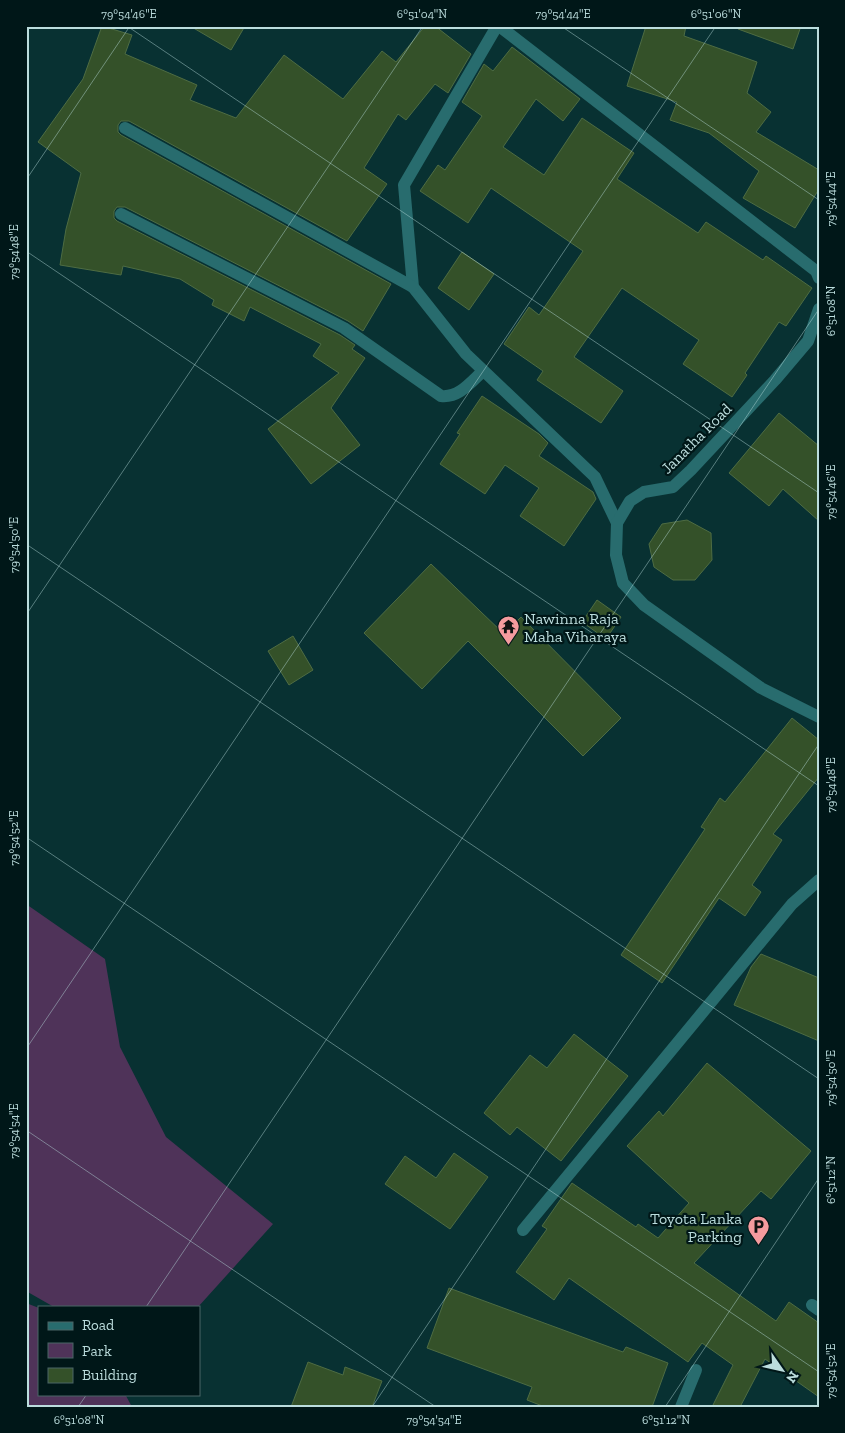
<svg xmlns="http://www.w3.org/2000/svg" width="845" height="1433" font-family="'Zilla Slab',serif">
<rect width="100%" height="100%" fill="#083132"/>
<!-- green -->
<g fill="#4f3359">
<polygon points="26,904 105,959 120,1047 166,1137 273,1224 198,1307 54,1307 26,1291"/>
<polygon points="26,1303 39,1308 39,1394 125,1394 132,1407 26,1407"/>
</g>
<!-- building -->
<g fill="#345129" stroke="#4e6c43">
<polygon points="102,26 132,35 125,54 197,85 190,100 236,118 284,55 343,99 382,51 396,62 425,26 435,26 471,54 448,93 435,84 406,120 398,114 364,168 387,184 347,241 129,121 121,121 118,125 118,132 121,135 391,284 363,331 348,321 125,207 117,207 114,211 114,218 117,221 340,335 355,345 352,349 365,358 331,408 360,445 311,484 268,429 339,373 313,356 321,344 250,307 244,321 212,305 214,300 180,279 123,266 121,275 60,265 66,229 81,173 38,142 83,79"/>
<polygon points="190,26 245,26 231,50"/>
<polygon points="646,26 686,26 684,36 757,62 747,93 771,112 756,132 819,170 819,189 795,228 743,198 759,171 709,133 670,120 677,102 627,86"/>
<polygon points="738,26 801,26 793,49 738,29"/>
<polygon points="512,47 580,99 563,121 536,99 503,147 544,175 582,118 634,153 617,179 698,233 706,222 763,260 766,256 812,288 786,326 779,322 745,373 747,375 732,397 683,364 699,340 622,288 574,357 623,391 601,423 537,380 543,371 504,344 529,307 539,315 583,251 491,188 468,223 420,191 438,165 445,170 482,116 462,102 484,64 493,71"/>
<polygon points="462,252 494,274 469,310 438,288"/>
<polygon points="482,396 539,434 548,443 539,456 593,492 596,499 564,546 520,516 539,488 505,465 485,494 440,464 460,434 457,433"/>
<polygon points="779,413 819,446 819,521 783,489 769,506 729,473"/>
<polygon points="687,520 711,533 712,560 695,580 673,580 654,567 649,544 662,524"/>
<polygon points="431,564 504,634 521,617 621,718 583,756 468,641 422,689 364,633"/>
<polygon points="597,600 621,617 606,639 582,622"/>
<polygon points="293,636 313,670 289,685 268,651"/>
<polygon points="792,718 819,740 819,777 773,834 782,840 752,885 761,892 745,916 719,898 662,983 621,955 705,829 701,827 720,798 725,802"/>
<polygon points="761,954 819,978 819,1041 734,1005 751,967"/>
<polygon points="574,1034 628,1076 561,1161 517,1127 510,1135 484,1113 530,1055 547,1068"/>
<polygon points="707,1063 811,1151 771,1199 761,1191 694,1263 776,1321 789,1302 819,1323 819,1397 765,1359 740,1407 712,1407 733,1365 702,1343 688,1362 569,1278 554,1300 516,1272 547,1229 542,1226 572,1183 636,1227 638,1224 658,1238 689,1203 627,1146 659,1111 663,1116"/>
<polygon points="454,1153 488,1177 450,1229 385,1184 405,1156 436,1178"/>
<polygon points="449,1288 623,1352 626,1347 668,1363 652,1407 545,1407 527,1400 532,1387 427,1348"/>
<polygon points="308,1362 343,1375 345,1367 382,1381 372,1407 291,1407"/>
</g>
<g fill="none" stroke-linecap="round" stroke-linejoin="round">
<!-- minor -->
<g stroke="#286c6e" stroke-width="12">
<polyline points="497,26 404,185 413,287 466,354 595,477 617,523"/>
<polyline points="499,26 816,271 819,278"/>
<polyline points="125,128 413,287"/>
<path d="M121,214L344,328L441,396C459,398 471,382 483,371"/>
<polyline points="819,309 808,341 775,380 691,470 673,487 644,492 630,501 617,523 616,555 623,583 644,605 761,688 819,717"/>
<polyline points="523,1230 792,904 819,880"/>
<polyline points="812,1305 819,1310"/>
<polyline points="681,1407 696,1370"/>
</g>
</g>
<!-- ticks -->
<path fill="none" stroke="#bdd" stroke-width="1" stroke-opacity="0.45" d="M127,26L819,493M561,26L819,200M26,180L130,26M26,251L819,786M26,544L819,1079M26,615L423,26M26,837L819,1372M26,1049L716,26M26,1130L436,1407M146,1307L819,309M78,1407L87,1394M372,1407L819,744M665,1407L819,1178"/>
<!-- icons -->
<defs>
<symbol id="temple-pin" viewBox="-11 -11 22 30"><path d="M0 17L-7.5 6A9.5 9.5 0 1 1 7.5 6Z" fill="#f59b9e" stroke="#001718"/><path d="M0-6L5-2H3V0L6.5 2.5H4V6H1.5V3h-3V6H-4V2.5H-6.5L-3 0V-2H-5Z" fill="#111"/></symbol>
<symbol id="parking-pin" viewBox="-11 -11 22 30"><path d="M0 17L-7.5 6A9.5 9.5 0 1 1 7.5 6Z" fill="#f59b9e" stroke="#001718"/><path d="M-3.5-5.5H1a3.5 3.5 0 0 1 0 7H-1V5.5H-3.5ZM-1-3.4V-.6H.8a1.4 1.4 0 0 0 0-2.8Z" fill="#111"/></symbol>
</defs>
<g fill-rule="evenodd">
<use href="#temple-pin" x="496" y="614" width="25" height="34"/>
<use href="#parking-pin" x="746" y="1214" width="25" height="34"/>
</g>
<g text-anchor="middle" stroke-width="4.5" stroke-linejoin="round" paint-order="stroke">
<!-- street labels -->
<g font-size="16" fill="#bdd" stroke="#001718">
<text transform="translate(696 438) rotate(-45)" y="6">Janatha Road</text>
</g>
<!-- poi labels -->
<g font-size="16" fill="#bdd" stroke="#001718" text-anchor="start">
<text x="524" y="624">Nawinna Raja<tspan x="524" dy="18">Maha Viharaya</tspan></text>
<text x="742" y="1224" text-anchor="end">Toyota Lanka<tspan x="742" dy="18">Parking</tspan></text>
</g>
</g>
<!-- border -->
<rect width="845" height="1433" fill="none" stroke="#001718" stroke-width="55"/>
<!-- legend -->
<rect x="38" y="1306" width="162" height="90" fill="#001718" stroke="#4b6667"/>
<rect x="48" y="1322" width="25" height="8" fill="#286c6e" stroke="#4b6667"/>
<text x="82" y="1330" font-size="15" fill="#bbdddd">Road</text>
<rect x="48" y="1343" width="25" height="15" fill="#4f3359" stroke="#4b6667"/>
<text x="82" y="1356" font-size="15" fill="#bbdddd">Park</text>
<rect x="48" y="1368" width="25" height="15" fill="#345129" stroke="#4b6667"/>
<text x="82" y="1380" font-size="15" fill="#bbdddd">Building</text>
<!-- north arrow -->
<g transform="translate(782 1370) rotate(124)" stroke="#001718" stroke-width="4" paint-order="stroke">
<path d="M0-4L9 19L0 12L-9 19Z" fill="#bbdddd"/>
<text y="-8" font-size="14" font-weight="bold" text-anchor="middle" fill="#bbdddd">N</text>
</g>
<rect x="28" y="28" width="790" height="1378" fill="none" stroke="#bdd" stroke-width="2"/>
<g font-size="12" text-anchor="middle" fill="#bdd">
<text x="129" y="18">79°54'46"E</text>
<text x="422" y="18">6°51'04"N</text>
<text x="563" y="18">79°54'44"E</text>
<text x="716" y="18">6°51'06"N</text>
<text transform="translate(831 199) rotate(-90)" y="4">79°54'44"E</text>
<text transform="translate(14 252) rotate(-90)" y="4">79°54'48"E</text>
<text transform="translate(831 311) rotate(-90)" y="4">6°51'08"N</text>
<text transform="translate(831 492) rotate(-90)" y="4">79°54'46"E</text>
<text transform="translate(14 545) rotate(-90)" y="4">79°54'50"E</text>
<text transform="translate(831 785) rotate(-90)" y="4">79°54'48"E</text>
<text transform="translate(14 838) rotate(-90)" y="4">79°54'52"E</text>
<text transform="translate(831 1078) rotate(-90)" y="4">79°54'50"E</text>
<text transform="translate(14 1131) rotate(-90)" y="4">79°54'54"E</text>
<text transform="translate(831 1180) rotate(-90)" y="4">6°51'12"N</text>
<text transform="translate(831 1371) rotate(-90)" y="4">79°54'52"E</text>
<text x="79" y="1424">6°51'08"N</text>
<text x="434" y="1424">79°54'54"E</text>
<text x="666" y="1424">6°51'12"N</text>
</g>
</svg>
